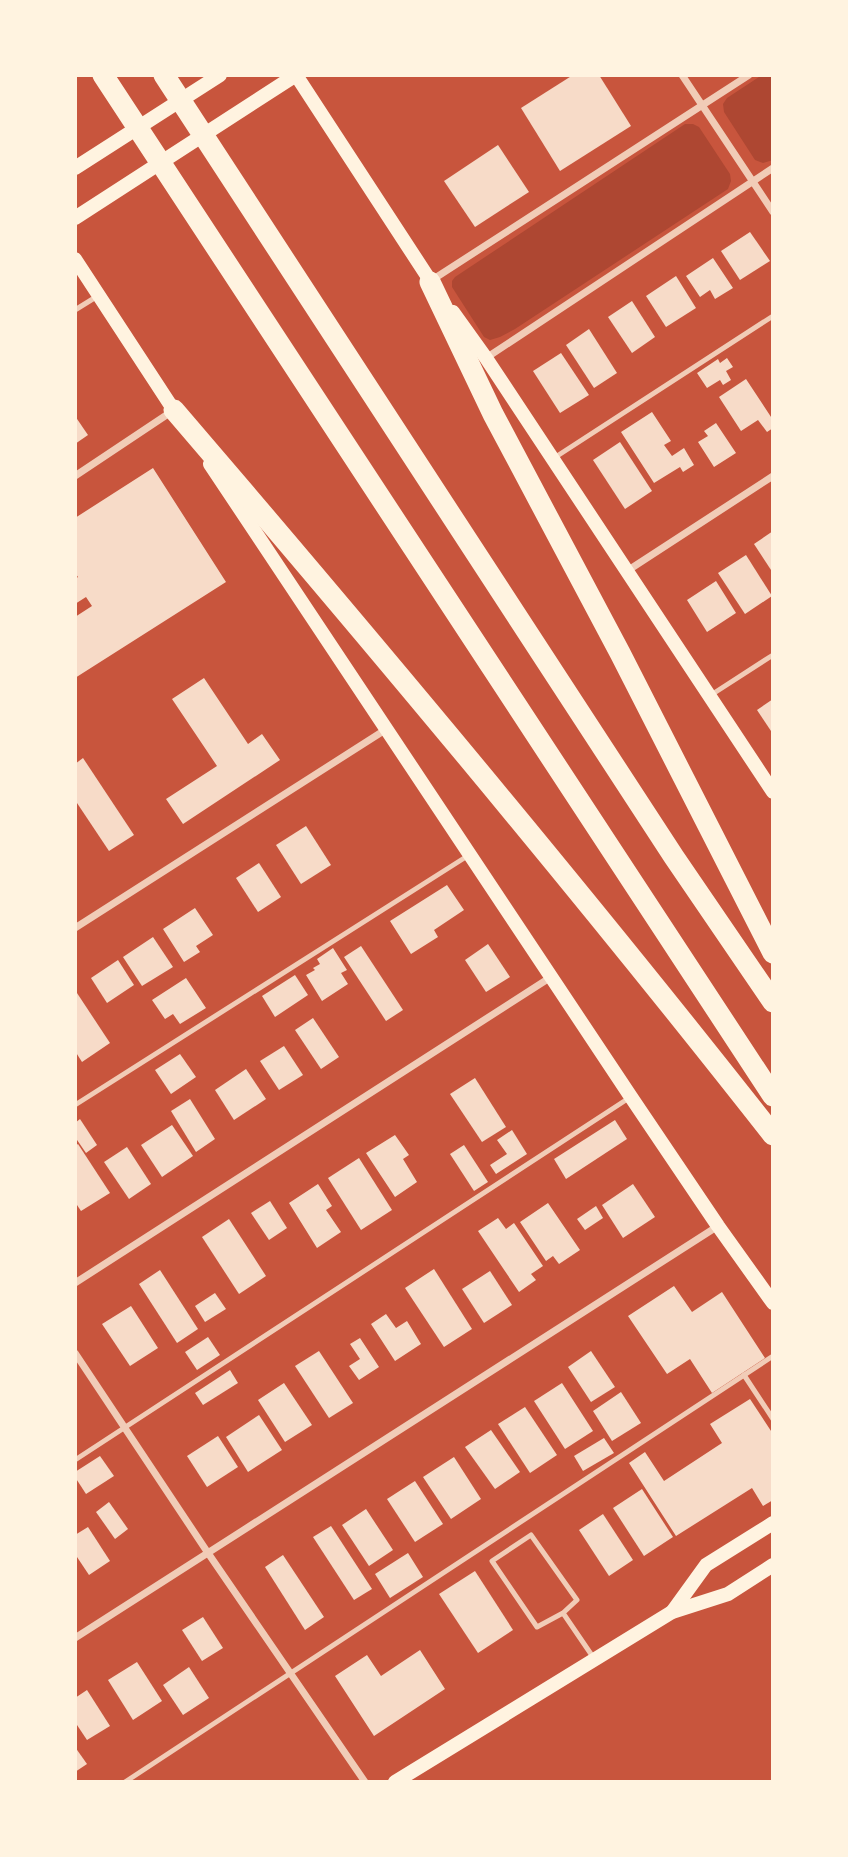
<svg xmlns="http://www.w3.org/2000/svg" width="848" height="1857" font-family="Quicksand,sans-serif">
<rect width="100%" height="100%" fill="#c8553d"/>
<!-- green -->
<g fill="#ae4732">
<polygon points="762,75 773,75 773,160 763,163 755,160 724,112 723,104 727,98"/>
<polygon points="685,124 693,124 699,127 730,174 731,181 728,189 515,329 500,337 490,340 484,337 452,287 452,281 455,277"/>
</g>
<!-- building -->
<g fill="#f7dbc8">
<polygon points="573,75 599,75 631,126 560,171 521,108"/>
<polygon points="498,145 529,192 475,227 444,181"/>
<polygon points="750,232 770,261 740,280 721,251"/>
<polygon points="713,258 733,288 715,299 710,290 700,297 686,276"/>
<polygon points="676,276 696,308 666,327 646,296"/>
<polygon points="632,301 655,337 632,353 608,317"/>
<polygon points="589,329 617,373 594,388 566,345"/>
<polygon points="561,353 589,395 560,413 533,371"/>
<polygon points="727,358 733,367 726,371 731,380 723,385 720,380 707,388 697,373 718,359 720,363"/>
<polygon points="746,379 773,420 773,428 767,432 758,420 741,431 719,397"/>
<polygon points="652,412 671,441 664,445 672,456 684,448 694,465 683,472 680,467 654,483 621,432"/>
<polygon points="75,416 88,435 75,444"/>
<polygon points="716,423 736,453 714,467 698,442 708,436 704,431"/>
<polygon points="620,442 652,491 625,509 593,460"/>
<polygon points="153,468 226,582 75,678 75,617 92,606 86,597 75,604 75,579 78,577 75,573 75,518"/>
<polygon points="773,531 773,573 754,544"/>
<polygon points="746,555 772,596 745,614 718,573"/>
<polygon points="716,581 736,613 707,632 687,600"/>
<polygon points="204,678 248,744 262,734 280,760 183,824 166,799 217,766 172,699"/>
<polygon points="773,699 773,734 757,710"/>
<polygon points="83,758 134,835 109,851 75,800 75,764"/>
<polygon points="306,826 331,865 301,884 276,845"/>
<polygon points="259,863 281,897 258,912 236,878"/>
<polygon points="447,885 464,910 434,930 438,937 411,954 390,921"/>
<polygon points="195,908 213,935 196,946 200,952 184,962 163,929"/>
<polygon points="153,937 173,967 142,986 123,957"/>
<polygon points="488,944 510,977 486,992 465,960"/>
<polygon points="361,946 403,1010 386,1021 344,957"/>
<polygon points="333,948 347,970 341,973 348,984 322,1001 306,975 315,970 313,968 320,964 317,959"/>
<polygon points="118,960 134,985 107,1003 91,978"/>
<polygon points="295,975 308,995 275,1017 262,996"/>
<polygon points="186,978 206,1008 180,1024 173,1014 165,1019 152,1000"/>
<polygon points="75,990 110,1043 82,1062 75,1051"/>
<polygon points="313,1018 339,1057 321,1069 295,1030"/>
<polygon points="284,1046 303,1075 279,1090 260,1061"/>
<polygon points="180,1054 196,1077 171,1094 155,1070"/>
<polygon points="246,1069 266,1099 234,1120 215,1090"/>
<polygon points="475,1078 506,1127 482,1142 450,1094"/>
<polygon points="190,1099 215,1139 196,1152 171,1111"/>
<polygon points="80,1119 97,1145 86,1153 75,1137 75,1123"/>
<polygon points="615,1120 627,1139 566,1179 554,1159"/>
<polygon points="172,1125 193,1156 162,1177 141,1145"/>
<polygon points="512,1130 527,1154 496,1174 490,1165 507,1154 497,1140"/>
<polygon points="395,1135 409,1155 403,1159 417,1182 395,1197 366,1153"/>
<polygon points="78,1144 110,1193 81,1211 75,1202 75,1146"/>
<polygon points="464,1145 488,1182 474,1191 450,1154"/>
<polygon points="127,1147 151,1184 129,1199 104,1162"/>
<polygon points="359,1158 392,1210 361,1230 328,1178"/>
<polygon points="318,1184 332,1206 326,1210 341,1232 317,1248 289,1203"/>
<polygon points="633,1184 655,1217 623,1238 602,1205"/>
<polygon points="270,1201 287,1228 269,1240 251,1213"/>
<polygon points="548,1203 580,1250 559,1264 553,1256 546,1261 520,1222"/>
<polygon points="596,1206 603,1218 585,1230 577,1219"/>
<polygon points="498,1218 506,1229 514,1223 543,1266 531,1274 536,1280 519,1292 478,1231"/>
<polygon points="229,1219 266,1276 239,1294 202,1237"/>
<polygon points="434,1269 472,1329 444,1347 405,1288"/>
<polygon points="160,1270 198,1329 177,1343 139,1284"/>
<polygon points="490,1271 512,1305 484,1323 462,1289"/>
<polygon points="674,1286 692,1312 722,1292 765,1358 712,1393 690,1359 667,1374 628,1316"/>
<polygon points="215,1293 226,1309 205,1322 195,1306"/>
<polygon points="131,1306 158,1348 130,1366 102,1324"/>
<polygon points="386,1314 396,1328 407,1321 421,1344 395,1361 371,1324"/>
<polygon points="208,1337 220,1355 197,1370 185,1352"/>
<polygon points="360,1338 379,1367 359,1380 349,1366 360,1359 350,1344"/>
<polygon points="319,1351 353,1403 329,1418 295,1366"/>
<polygon points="591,1351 615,1387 591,1402 568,1367"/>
<polygon points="230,1370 238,1383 203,1405 195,1393"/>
<polygon points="284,1383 312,1425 285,1442 258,1400"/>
<polygon points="562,1383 593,1431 565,1449 534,1401"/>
<polygon points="621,1392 641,1423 612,1441 593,1411"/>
<polygon points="750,1399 773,1434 773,1500 763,1506 752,1488 676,1536 629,1463 645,1452 664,1481 722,1443 710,1424"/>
<polygon points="525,1407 557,1455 530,1473 498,1424"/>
<polygon points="259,1415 282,1450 248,1472 226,1437"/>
<polygon points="491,1430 520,1472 495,1489 465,1447"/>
<polygon points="218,1436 238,1467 207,1487 187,1456"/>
<polygon points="604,1438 614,1453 583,1471 574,1456"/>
<polygon points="100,1456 114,1476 86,1494 75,1477 75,1472"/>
<polygon points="454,1457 481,1499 451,1519 423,1477"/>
<polygon points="415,1481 443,1524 415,1542 387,1499"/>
<polygon points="642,1489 673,1537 644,1556 613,1508"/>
<polygon points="109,1502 128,1529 115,1539 96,1512"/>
<polygon points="366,1509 393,1550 369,1566 342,1525"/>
<polygon points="603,1514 633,1560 609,1576 579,1530"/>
<polygon points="331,1526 372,1589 354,1600 313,1537"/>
<polygon points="88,1527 110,1561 89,1575 75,1554 75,1535"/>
<polygon points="408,1553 423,1577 390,1598 375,1574"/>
<polygon points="283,1555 324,1617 305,1630 265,1567"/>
<polygon points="475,1571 513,1630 478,1653 439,1594"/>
<polygon points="203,1617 223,1648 202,1661 182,1630"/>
<polygon points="420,1650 445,1689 374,1736 335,1676 367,1655 381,1676"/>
<polygon points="137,1662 162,1701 133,1720 108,1680"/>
<polygon points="189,1667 209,1698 183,1715 163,1685"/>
<polygon points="87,1690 110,1726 87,1740 75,1722 75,1698"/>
<polygon points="75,1747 87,1764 75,1772"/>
</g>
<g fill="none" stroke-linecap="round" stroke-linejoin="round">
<!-- service -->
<g stroke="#f1ccb7" stroke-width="5">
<polyline points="75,310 96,297"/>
<polyline points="554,458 773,316"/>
<polyline points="711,695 773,655"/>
<polyline points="75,1105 469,855"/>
<polyline points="744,1375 773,1419"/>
<polyline points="75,1460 629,1098"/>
<polyline points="563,1613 537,1627 492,1561 531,1535 577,1600 563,1613 593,1657"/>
<polyline points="125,1782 773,1356"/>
</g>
<!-- minor -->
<g stroke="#f1ccb7" stroke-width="7">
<polyline points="682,75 773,212"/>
<polyline points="432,280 749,75"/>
<polyline points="486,358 773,168"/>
<polyline points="75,476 171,412"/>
<polyline points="627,571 773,476"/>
<polyline points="75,928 385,730"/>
<polyline points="75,1283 551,977"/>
<polyline points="75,1353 208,1553 365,1782"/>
<polyline points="75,1638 718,1226"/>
</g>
<!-- secondary -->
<g stroke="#fff3e0" stroke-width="14">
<polyline points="296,75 435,288"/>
<polyline points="75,168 220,75"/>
<polyline points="75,218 296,75"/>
<polyline points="75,259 177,415"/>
<polyline points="453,312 486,358 773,792"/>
<polyline points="210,464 631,1097 718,1226 773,1303"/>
<polyline points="672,1612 706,1565 773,1523"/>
<polyline points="395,1782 672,1612 728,1594 773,1565"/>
</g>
<!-- motorway -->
<g stroke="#fff3e0" stroke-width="21">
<polyline points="103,75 773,1096"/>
<polyline points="164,75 674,857 773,1002"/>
<polyline points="430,282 493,414 620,653 773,953"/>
<path d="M174,410C378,648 580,889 773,1135"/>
</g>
</g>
<!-- border -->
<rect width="848" height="1857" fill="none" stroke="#fff3e0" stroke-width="154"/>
</svg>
